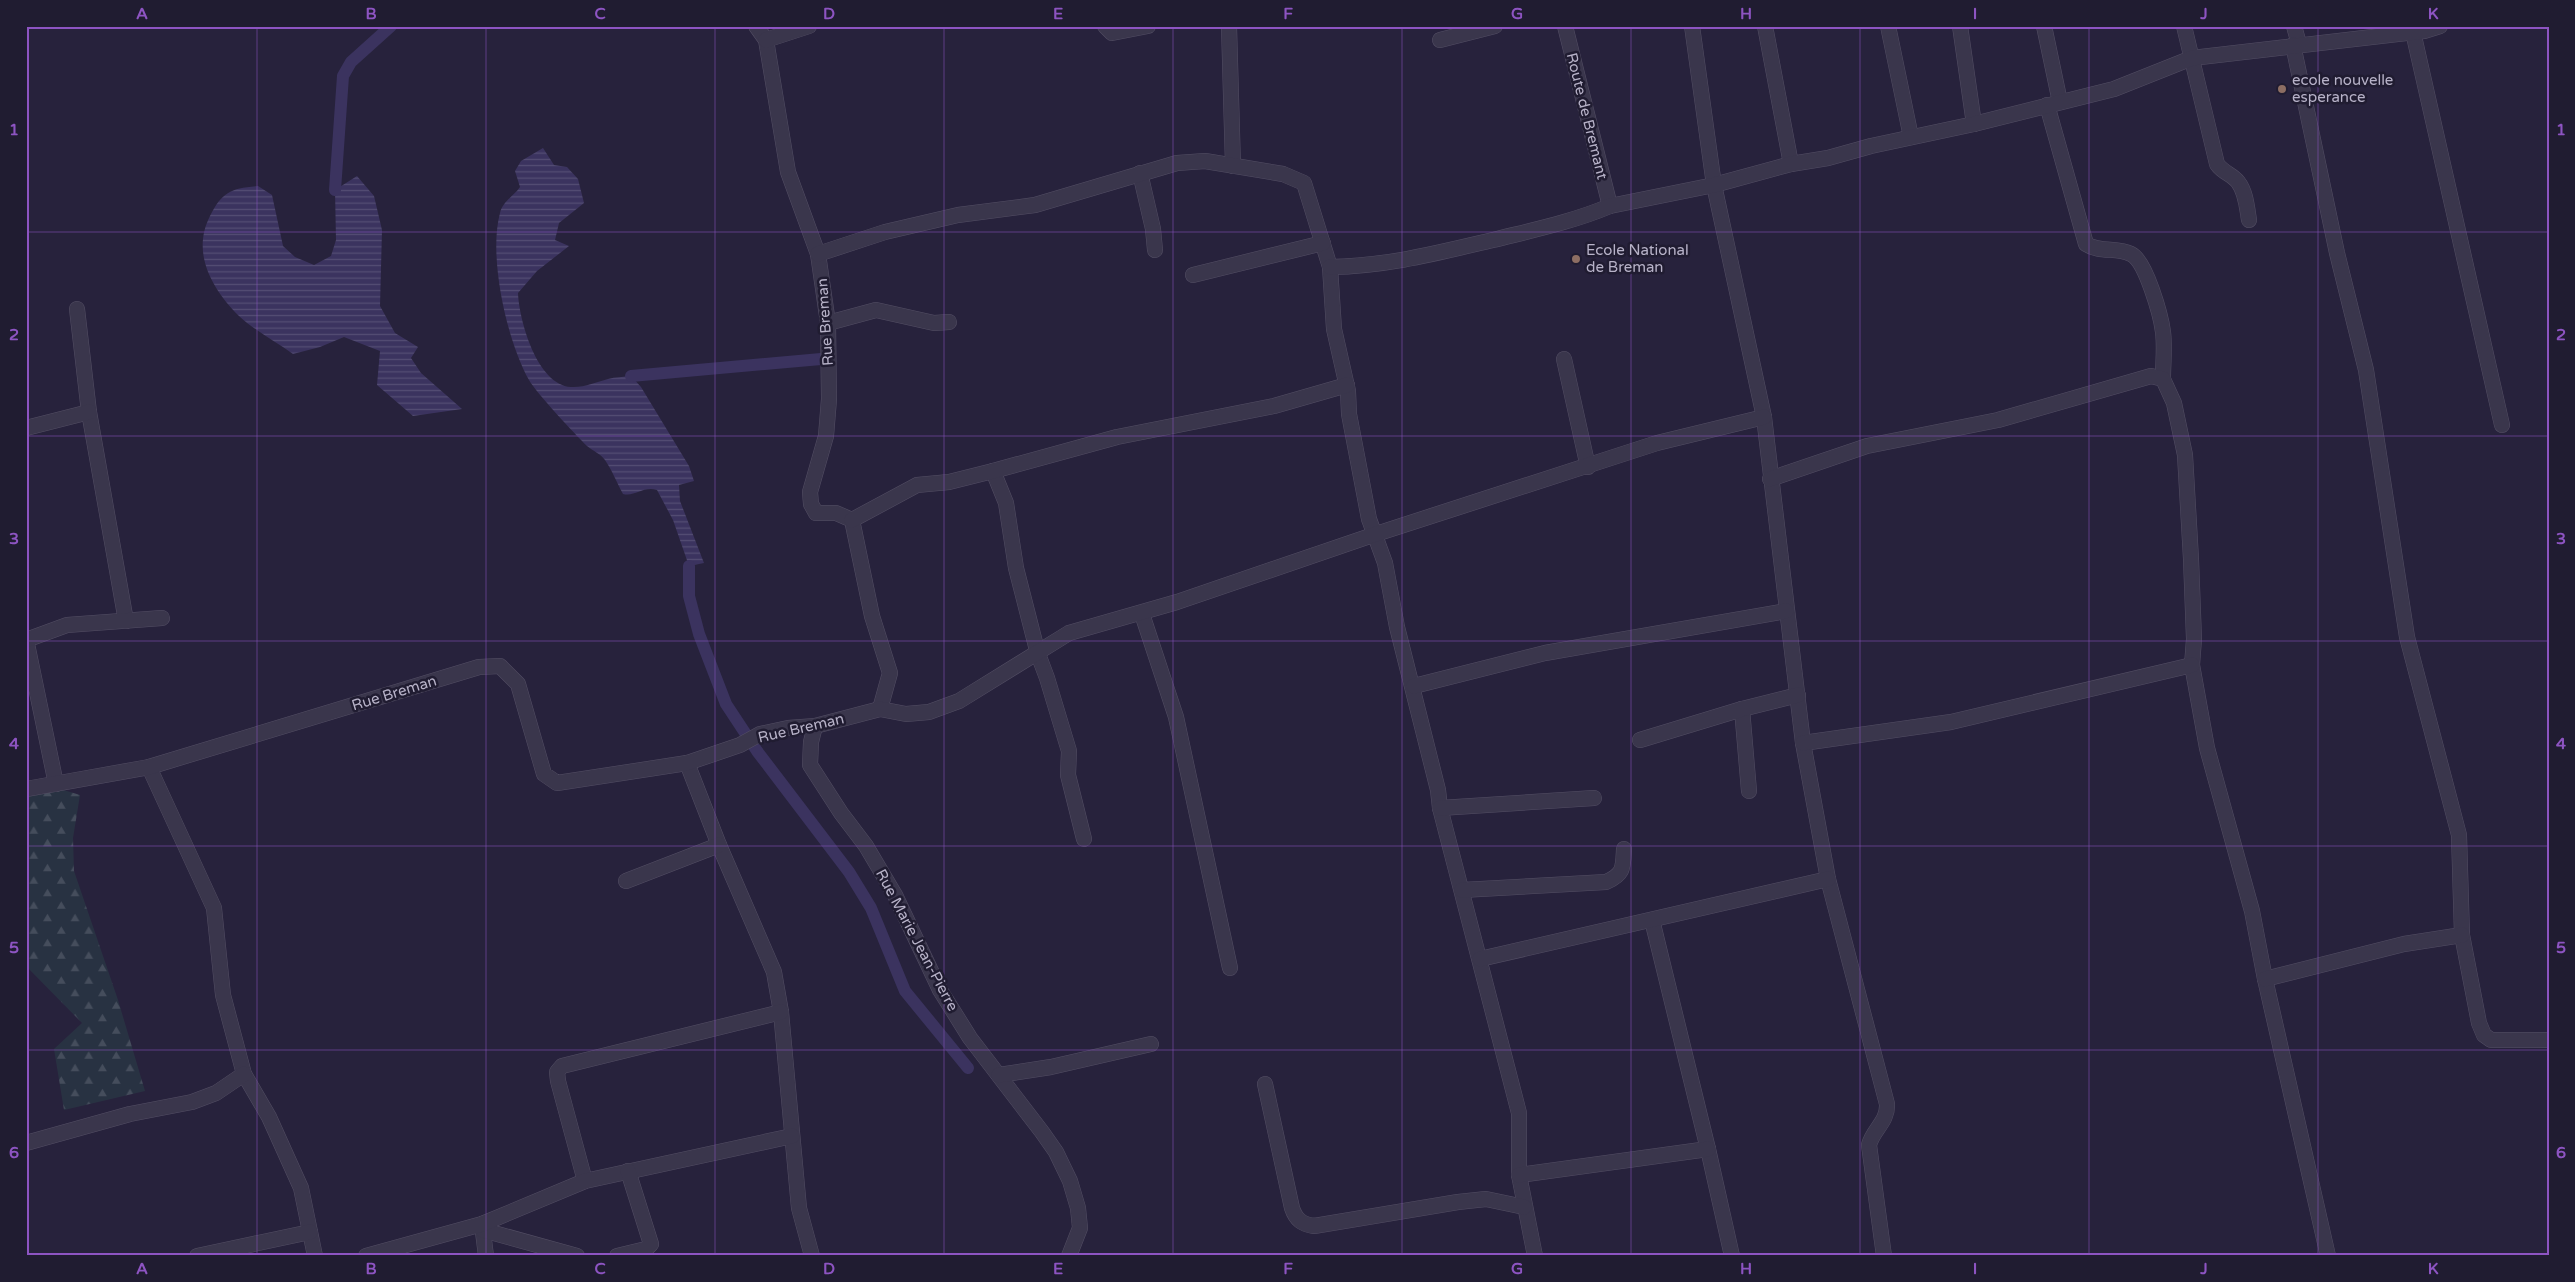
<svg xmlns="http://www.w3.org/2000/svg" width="2575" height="1282" font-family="'Varela Round',sans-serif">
<defs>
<pattern id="forest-firs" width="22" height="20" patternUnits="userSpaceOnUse" patternTransform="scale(1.25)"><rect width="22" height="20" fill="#283242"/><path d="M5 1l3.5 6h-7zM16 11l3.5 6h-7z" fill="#454d5c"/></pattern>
<pattern id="water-rules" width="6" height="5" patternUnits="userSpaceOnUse" patternTransform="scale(1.25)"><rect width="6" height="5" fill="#3b335f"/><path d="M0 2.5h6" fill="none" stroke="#554e74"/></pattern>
</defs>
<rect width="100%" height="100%" fill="#27223c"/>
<!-- forest -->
<polygon fill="url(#forest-firs)" points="57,788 80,795 73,838 74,871 118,1000 145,1091 64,1110 54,1049 82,1023 26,966 26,793"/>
<!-- water -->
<g fill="url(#water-rules)">
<path d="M543,148L554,165L567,167L578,179L584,203L559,223L555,240L569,246L537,271L518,293C519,320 537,385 571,387C584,388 596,382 608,379C615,377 624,377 631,376L641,387L689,466L694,481L679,485L680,501L704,563L689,566L673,520L657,490C643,486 635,497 623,494C617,483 612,470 605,460C601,454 593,451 587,446C575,434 537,394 529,380C507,341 488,257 500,213C503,201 513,197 520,187L515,171L521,161Z"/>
<path d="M357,176L374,196L382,230L380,306L395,333L418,347L411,358L421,373L462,409L413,416L377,385L380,351L344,337L320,347L293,354C275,341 254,330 239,316C212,289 191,253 210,216C222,192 231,188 258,186L272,195L283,246L295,257L314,265L331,256L336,240L335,190Z"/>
</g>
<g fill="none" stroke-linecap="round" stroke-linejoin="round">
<!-- canal -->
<g stroke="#3b335f" stroke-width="12">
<polyline points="335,190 343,76 351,62 391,26"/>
<polyline points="631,376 821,359"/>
<polyline points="689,566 689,596 699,634 726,704 757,751 849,872 871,908 905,991 968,1068"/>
</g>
<defs>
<g id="minor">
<polyline points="756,26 766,40 788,172 818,254 828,323 829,399 826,436 810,492 811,504 816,513 836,513 852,520 872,616 890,673 880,709"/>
<polyline points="1105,26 1112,33 1148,26"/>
<polyline points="1229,26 1233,166"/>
<polyline points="1565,26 1610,206"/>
<path d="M1692,26L1714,185L1764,417L1803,743L1828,879L1887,1104C1888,1122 1873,1129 1869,1145L1884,1256"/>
<polyline points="1765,26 1791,164"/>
<polyline points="1888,26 1911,137"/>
<polyline points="1960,26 1974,124"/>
<polyline points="2044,26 2060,102"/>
<path d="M2184,26L2217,164C2223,173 2232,174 2238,182C2246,192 2247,208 2249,220"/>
<polyline points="2294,26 2299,44"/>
<polyline points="2413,32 2502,425"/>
<polyline points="766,40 809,26"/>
<polyline points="1440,40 1495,26"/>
<polyline points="2293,45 2337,253 2366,370 2407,637 2459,835 2462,935 2479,1023 2484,1035 2491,1040 2549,1040"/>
<path d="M2047,105L2086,244C2100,253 2117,247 2131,254C2146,261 2161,316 2163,332C2165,347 2163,363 2163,379"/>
<polyline points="1140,173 1153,229 1155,250"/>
<polyline points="818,254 885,232 958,215 1035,205 1177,163 1205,161 1283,174 1304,183 1330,267 1334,329 1348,391 1349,414 1369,519 1385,563 1397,627 1438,790 1440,808 1519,1113 1519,1175 1535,1256"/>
<path d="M1330,267C1388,266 1437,253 1493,240C1533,230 1572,222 1610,206L1714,185L1791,164L1828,158L1871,146L1974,124L2114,89L2192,58L2424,31L2440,26"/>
<polyline points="1193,275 1323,243"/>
<polyline points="77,309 89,412 126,621"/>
<polyline points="828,323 876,310 934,323 949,322"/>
<polyline points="1564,359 1588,467"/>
<polyline points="26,428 89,412"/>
<polyline points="993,471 1006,503 1016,568 1038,654 1047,678 1069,751 1068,775 1084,839"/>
<polyline points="1770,479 1867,446 1998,420 2151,376 2163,379 2174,403 2185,455 2191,559 2194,639 2192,665 2207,748 2252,911 2265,979 2328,1256"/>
<polyline points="852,520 917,485 949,482 993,471 1117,437 1274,406 1347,385"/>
<polyline points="1142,614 1176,717 1230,968"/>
<polyline points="26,639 56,784"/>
<polyline points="26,640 67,625 162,618"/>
<polyline points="1414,686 1545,653 1786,611"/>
<polyline points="1742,709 1749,791"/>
<polyline points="815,726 811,742 810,765 841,813 866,846 895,895 940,990 970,1038 1042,1132 1056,1152 1070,1181 1078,1208 1080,1228 1069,1256"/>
<polyline points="1640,740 1742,709 1798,695"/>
<polyline points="1803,743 1951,722 2192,665"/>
<polyline points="687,763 719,845 774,972 781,1012 799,1208 812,1256"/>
<polyline points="149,767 214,908 223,995 244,1074 269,1117 301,1188 315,1256"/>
<polyline points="26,789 149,767 479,667 500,666 518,684 544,774 557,783 687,763 740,745 760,734 788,728 815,726 880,709 906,714 929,712 959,701 1069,633 1177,602 1376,534 1657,443 1764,417"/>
<polyline points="1440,808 1594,798"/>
<polyline points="626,881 719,845"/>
<path d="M1462,890L1606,882C1624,874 1623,868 1624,849"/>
<polyline points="1652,920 1708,1149 1732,1256"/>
<polyline points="1480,959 1828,879"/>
<polyline points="2265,979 2404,944 2462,935"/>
<polyline points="999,1075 1051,1067 1151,1044"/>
<path d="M1265,1084L1292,1208C1296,1220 1302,1224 1314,1226L1458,1202L1486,1199L1524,1207"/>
<polyline points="26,1143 130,1114 192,1102 216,1093 244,1074"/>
<polyline points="1519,1175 1708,1149"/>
<polyline points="585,1181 558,1081 557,1072 562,1066 781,1012"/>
<polyline points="482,1224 486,1256"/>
<polyline points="483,1230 577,1256"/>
<polyline points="197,1256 310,1232"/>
<polyline points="366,1256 482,1224 585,1181 792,1136"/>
<polyline points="617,1256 646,1249 651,1244 628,1171"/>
</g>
</defs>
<!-- minor casing -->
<use href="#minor" stroke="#534e64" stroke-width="16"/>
<!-- minor -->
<use href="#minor" stroke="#3a364c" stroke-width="15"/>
</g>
<!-- grid -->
<path fill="none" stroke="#8d54c2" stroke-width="1" stroke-opacity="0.55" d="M257,26V1256M486,26V1256M715,26V1256M944,26V1256M1173,26V1256M1402,26V1256M1631,26V1256M1860,26V1256M2089,26V1256M2318,26V1256M26,232H2549M26,436H2549M26,641H2549M26,846H2549M26,1050H2549"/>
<!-- markers -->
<g fill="#8d6e63" stroke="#201c31" stroke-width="2">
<circle cx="2282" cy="89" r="5"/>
<circle cx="1576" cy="259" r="5"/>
</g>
<g text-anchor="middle" stroke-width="5" stroke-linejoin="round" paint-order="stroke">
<!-- poi labels -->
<g font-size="15" fill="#b7b2c8" stroke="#201c31" text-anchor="start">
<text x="2292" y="85">ecole nouvelle<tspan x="2292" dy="17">esperance</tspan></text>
<text x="1586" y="255">Ecole National<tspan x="1586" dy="17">de Breman</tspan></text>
</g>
<!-- street labels -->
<g font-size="15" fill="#b7b2c8" stroke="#201c31">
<text transform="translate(1587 116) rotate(76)" y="5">Route de Bremant</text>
<text transform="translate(825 322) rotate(-94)" y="5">Rue Breman</text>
<text transform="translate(394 693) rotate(-17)" y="5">Rue Breman</text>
<text transform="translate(801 728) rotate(-13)" y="5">Rue Breman</text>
<text transform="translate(917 940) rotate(62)" y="5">Rue Marie Jean-Pierre</text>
</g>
</g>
<!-- border -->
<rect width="2575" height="1282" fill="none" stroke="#201c31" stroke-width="55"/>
<rect x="28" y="28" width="2520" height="1226" fill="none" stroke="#8d54c2" stroke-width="2"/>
<g font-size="16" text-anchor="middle" font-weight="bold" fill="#8d54c2">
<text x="142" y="19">A</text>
<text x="371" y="19">B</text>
<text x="600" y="19">C</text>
<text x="829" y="19">D</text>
<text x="1058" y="19">E</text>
<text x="1288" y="19">F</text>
<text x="1517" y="19">G</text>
<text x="1746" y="19">H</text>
<text x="1975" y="19">I</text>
<text x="2204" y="19">J</text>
<text x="2433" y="19">K</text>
<text x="14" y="135">1</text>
<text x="2561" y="135">1</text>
<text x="14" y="340">2</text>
<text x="2561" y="340">2</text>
<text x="14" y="544">3</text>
<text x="2561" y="544">3</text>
<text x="14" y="749">4</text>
<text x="2561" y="749">4</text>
<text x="14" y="953">5</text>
<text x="2561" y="953">5</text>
<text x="14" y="1158">6</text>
<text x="2561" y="1158">6</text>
<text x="142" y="1274">A</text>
<text x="371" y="1274">B</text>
<text x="600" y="1274">C</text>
<text x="829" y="1274">D</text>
<text x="1058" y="1274">E</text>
<text x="1288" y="1274">F</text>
<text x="1517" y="1274">G</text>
<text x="1746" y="1274">H</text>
<text x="1975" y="1274">I</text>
<text x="2204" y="1274">J</text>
<text x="2433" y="1274">K</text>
</g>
</svg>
